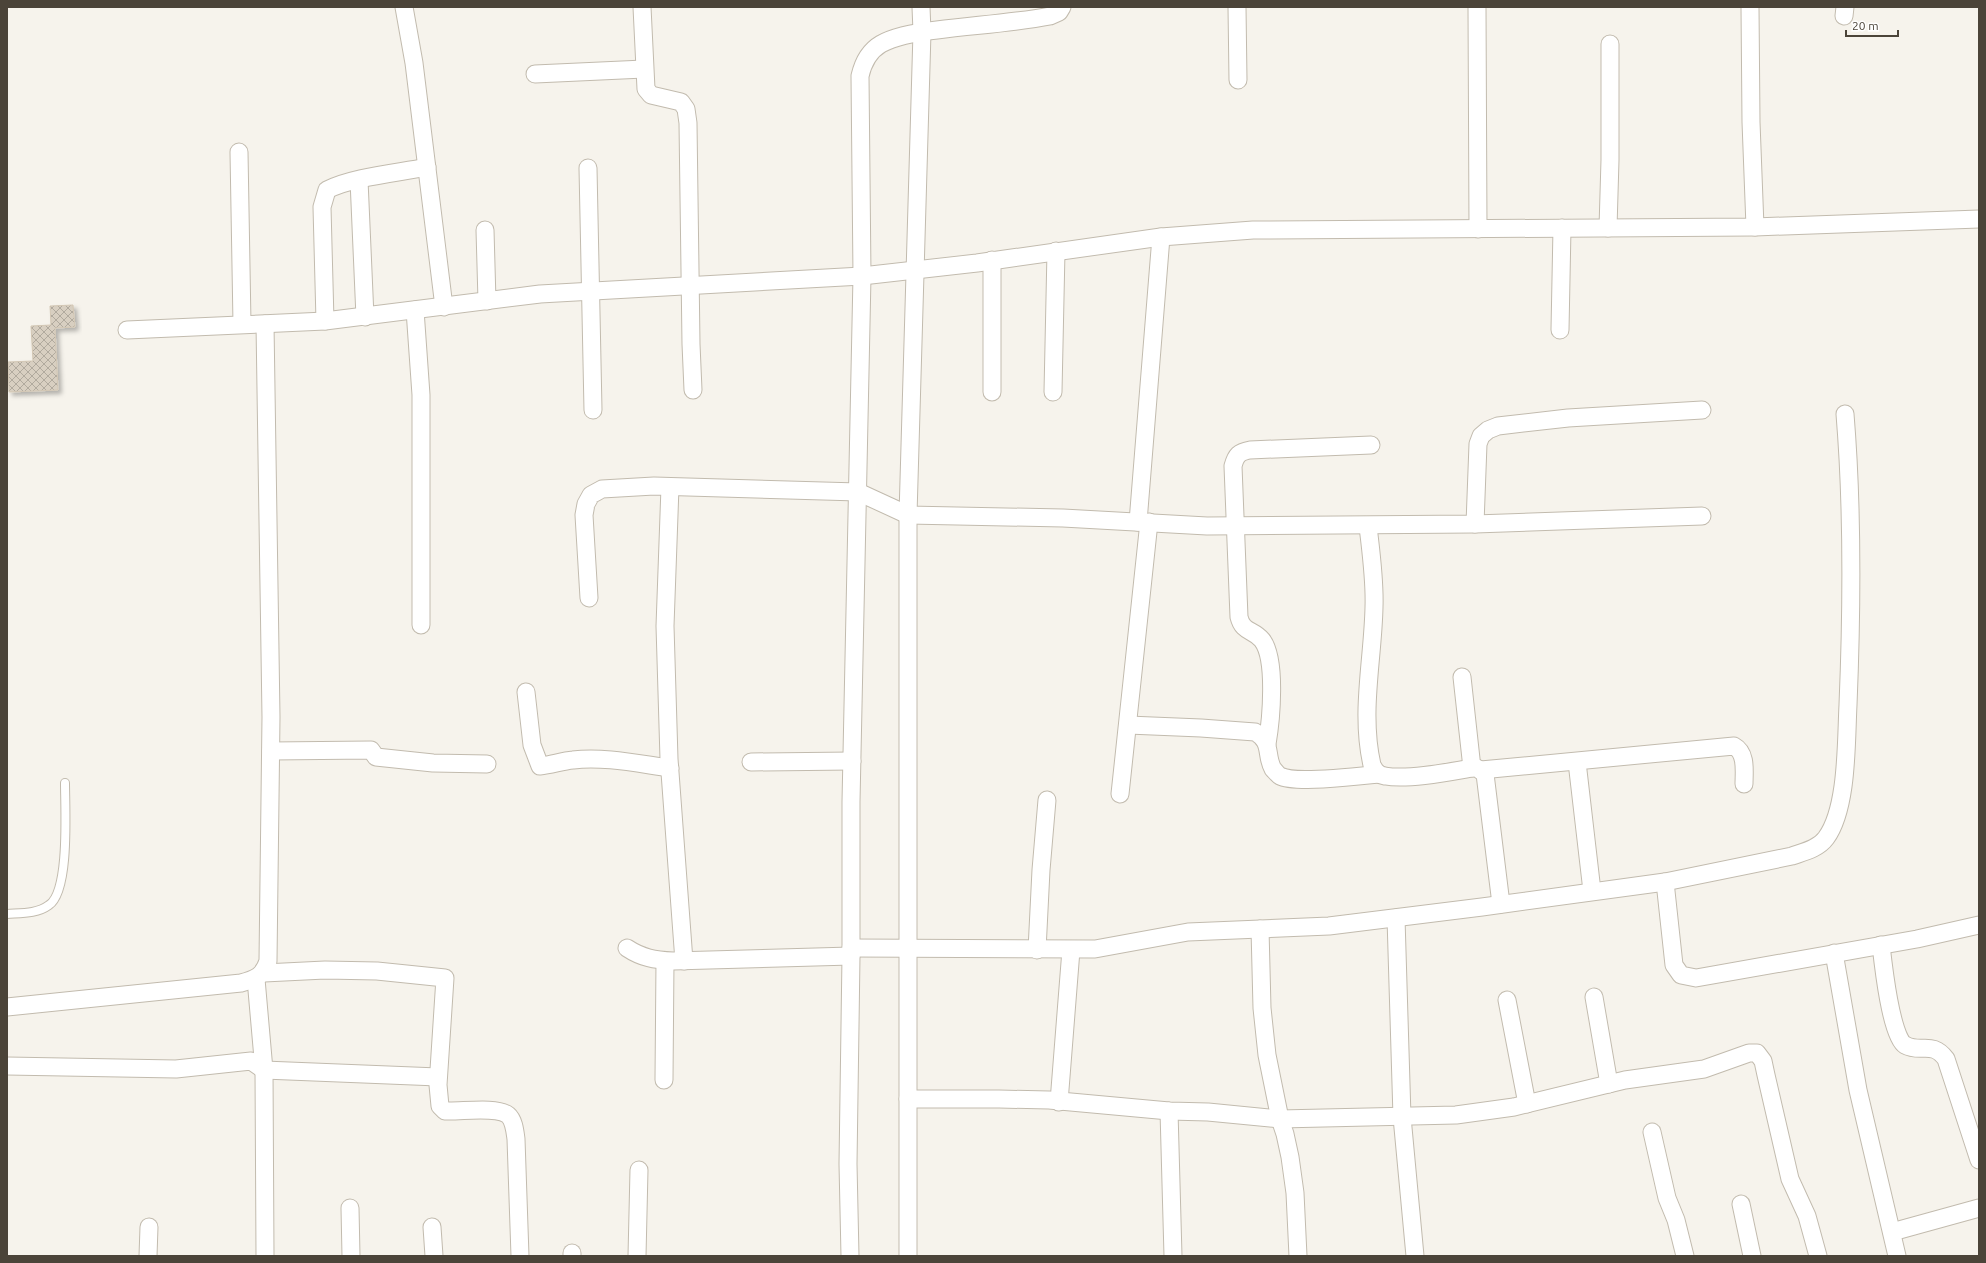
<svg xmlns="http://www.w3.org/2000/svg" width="1986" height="1263" font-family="Ubuntu,sans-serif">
<defs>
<pattern id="building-cross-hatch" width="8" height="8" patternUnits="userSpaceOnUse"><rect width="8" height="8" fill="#d8cfc1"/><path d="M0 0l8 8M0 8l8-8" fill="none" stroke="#b1aa9e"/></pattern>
<filter id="shadow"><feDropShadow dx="3.5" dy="3.5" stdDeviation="2" flood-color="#0004"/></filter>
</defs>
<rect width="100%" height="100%" fill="#f6f3ec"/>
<!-- building -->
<polygon fill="url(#building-cross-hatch)" stroke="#d3c7b4" filter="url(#shadow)" points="73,305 75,327 55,328 58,390 9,392 8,362 33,361 31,326 51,325 50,306"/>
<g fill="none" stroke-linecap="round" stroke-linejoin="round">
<defs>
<path id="lane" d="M7,914C21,913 37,914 49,905C70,891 65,808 65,783"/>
<g id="street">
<polyline points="404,7 414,63 444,307"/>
<polyline points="642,7 646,89 651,95 681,102 686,109 688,123 691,344 693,390"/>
<polyline points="1237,7 1238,80"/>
<polyline points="1477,7 1478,229"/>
<polyline points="1750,7 1751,122 1755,227"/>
<polyline points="1844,16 1845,7"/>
<polyline points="535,74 644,69"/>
<polyline points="239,152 242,324"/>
<polyline points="588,168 593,410"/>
<polyline points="359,180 365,317"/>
<polyline points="1608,228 1610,160 1610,44"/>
<polyline points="485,230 487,301"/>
<polyline points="992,260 992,392"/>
<polyline points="415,310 421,395 421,625"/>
<path d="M325,321L322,207L327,190C352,177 397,173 427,167"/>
<polyline points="127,330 325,321 540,294 862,276 977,263 1161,237 1253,230 1755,227 1979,219"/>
<polyline points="1560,330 1562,228"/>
<polyline points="1053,392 1056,251"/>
<polyline points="670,487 665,626 669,759 684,961"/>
<polyline points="1138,522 1161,237"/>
<polyline points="1475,524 1478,444 1481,436 1488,430 1498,426 1568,418 1702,410"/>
<path d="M1368,526C1371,553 1375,580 1374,607C1373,659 1360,713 1372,765C1375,771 1378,775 1385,776C1408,780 1449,772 1472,768H1477L1485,774L1501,904"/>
<polyline points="589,598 584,515 586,504 591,495 602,489 654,486 858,492 908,515 1063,518 1207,526 1475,524 1702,516"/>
<polyline points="1462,677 1472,768"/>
<path d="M526,692L532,745L540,766C551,765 562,761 573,760C603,756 640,764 670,768"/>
<path d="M1128,725L1201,728L1255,732C1273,742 1265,755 1273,769C1275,771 1278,775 1280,776C1295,784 1360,776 1379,774"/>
<path d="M1267,744C1271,721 1277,659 1262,640C1253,629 1243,633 1239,617L1233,466C1236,455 1239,452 1250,450L1371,445"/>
<polyline points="271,751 371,750 376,757 433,763 487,764"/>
<polyline points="751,762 852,761"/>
<polyline points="1577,762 1592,891"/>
<path d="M1481,770L1734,746C1747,753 1744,772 1744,784"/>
<polyline points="1120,794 1149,522"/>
<polyline points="1665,882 1674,965 1681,975 1696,978 1917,939 1979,925"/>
<polyline points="1396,918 1402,1117 1415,1256"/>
<polyline points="1260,929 1262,1008 1267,1055 1280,1119 1285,1134 1290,1157 1295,1193 1298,1256"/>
<path d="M1881,945C1883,963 1891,1037 1905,1045C1921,1054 1932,1040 1946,1059L1979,1160"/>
<path d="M627,948C642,958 655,960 673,961L851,956"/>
<path d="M851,948L1095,949L1188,932L1329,926L1482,907L1665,882L1792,856C1803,852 1818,849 1826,838C1848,808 1846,741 1848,705C1852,608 1853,511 1845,414"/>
<polyline points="1037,950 1041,870 1047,800"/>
<polyline points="1834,953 1858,1090 1897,1256"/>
<path d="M264,973L325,970L377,971L445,978L438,1085L440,1106L445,1111C461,1112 496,1106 508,1115C514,1120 515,1132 516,1139L520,1256"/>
<polyline points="256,979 264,1070 265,1256"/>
<polyline points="1594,997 1609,1084"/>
<polyline points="1507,1000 1527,1104"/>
<path d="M7,1007L241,983C256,979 263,976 268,961L271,717L265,324"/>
<polyline points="7,1066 176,1069 251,1061 264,1070 438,1077"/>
<polyline points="664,1080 665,961"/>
<polyline points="908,1099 999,1099 1049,1100 1169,1111 1208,1112 1280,1119 1456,1115 1514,1107 1625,1080 1704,1069 1749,1053 1757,1053 1763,1061 1766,1075 1790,1179 1807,1216 1818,1256"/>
<polyline points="1059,1102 1071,950"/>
<polyline points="1169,1111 1173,1256"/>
<polyline points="1652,1132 1667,1198 1676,1220 1685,1256"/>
<polyline points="1741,1204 1752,1256"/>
<polyline points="350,1208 351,1256"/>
<polyline points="432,1227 434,1256"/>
<polyline points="1892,1232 1979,1208"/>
<polyline points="572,1253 572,1256"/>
<polyline points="148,1256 149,1227"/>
<polyline points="637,1256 639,1170"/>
<path d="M850,1256L848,1164L851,956V802L862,276L860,76C863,63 869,51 881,44C897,35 919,32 937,30C975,25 1013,23 1050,16L1059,12L1062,7"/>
<polyline points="908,1256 908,515 922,32 921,7"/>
</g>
</defs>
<!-- lane casing -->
<use href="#lane" stroke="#c2bbae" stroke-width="10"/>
<!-- street casing -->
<use href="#street" stroke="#c2bbae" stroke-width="19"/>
<!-- lane -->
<use href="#lane" stroke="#fff" stroke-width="8"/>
<!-- street -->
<use href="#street" stroke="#fff" stroke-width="17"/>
</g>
<!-- border -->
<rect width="1986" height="1263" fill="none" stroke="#4b4439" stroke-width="16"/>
<!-- scale -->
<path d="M1846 30v6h52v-6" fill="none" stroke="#4b4439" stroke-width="2"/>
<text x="1852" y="30" font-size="12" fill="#4b4439" stroke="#ffffff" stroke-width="3" paint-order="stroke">20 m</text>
</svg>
